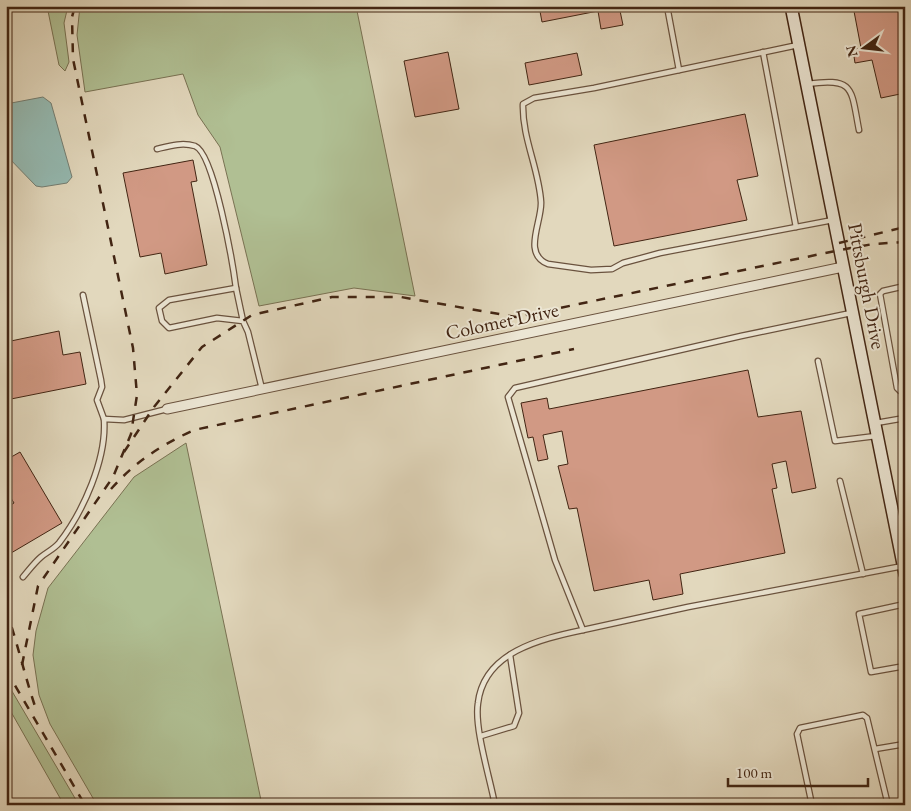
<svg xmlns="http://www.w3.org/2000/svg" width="911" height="811" font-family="'EB Garamond',serif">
<rect width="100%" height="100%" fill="#e2d8bd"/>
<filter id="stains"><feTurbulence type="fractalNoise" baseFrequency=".004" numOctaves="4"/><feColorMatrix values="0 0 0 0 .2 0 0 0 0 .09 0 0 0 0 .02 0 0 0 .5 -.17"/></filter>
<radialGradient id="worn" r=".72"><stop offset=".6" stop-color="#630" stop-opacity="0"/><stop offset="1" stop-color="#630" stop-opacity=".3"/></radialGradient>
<!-- green -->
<g fill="#b0bf93" stroke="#797253">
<polygon points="47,6 68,6 64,23 69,62 65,71 59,65"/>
<polygon points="80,6 356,6 415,296 354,288 259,306 220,147 198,115 183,74 85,92 77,35"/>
<polygon points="186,443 262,805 97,805 50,724 39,695 33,655 36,631 48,588 134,477"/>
<polygon points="6,681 79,805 64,805 6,703"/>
</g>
<!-- water -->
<polygon fill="#95bab2" stroke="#747e72" points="43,97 51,103 72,177 67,183 42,187 36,186 6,155 6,104"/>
<!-- building -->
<g fill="#d19984" stroke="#422513">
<polygon points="539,6 619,6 623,25 601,29 598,11 542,22"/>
<polygon points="853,6 905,6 905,93 881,98 872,60 855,63 853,50 861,48"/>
<polygon points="448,52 459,109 415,117 404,61"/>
<polygon points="577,53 582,75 529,85 525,63"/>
<polygon points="745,114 758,176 737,180 747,220 614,246 594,145"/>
<polygon points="193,160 197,181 191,182 207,265 165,274 161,253 140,257 123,173"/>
<polygon points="59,331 63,355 80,352 86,384 6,400 6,342"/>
<polygon points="748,370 758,417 801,411 816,488 792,493 786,461 772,464 777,488 772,489 785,553 680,574 683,594 653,600 649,580 594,591 577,508 569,509 558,466 568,464 562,431 543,435 548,459 538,461 533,437 528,438 521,403 547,398 549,409"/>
<polygon points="20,452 62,523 6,556 6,508 14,503 6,490 6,460"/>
</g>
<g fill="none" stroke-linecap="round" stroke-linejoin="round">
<defs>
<g id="lane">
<polyline points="667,6 679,70"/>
<path d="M798,45L594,88L534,98L523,104C522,138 539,169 541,202C542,222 522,254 548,264L591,270L612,269L623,263L660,253L833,220"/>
<polyline points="763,52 796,227"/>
<path d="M808,84C855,77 851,89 859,130"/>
<path d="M157,149C169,146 182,142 195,146C214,153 233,265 236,288"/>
<polyline points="905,286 883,291 880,294 897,388 900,391 905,390"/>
<polyline points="83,295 101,380 102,387 97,400 104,419"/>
<polyline points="851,313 741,336 515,388 508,397 555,560 583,630 688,607 903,566"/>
<polyline points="243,321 236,288 169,300 159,308 162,321 169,328 217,318 243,321 248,332 262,389"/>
<polyline points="818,361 835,441 876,436"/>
<polyline points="876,423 905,418"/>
<polyline points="840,481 863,574"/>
<path d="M23,577C29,570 34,563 41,557C47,552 54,549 59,543C83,512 107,459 104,419L124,420L167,409"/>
<polyline points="905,604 859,614 871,672 905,666"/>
<polyline points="481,736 514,726 519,713 510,655"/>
<polyline points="875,749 905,744"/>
<path d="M495,805C490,778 474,728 478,703C484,652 540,639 583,630"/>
<polyline points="812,805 797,734 800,728 863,715 867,718 888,805"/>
</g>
<polyline id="street" points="167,409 843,267"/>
<polyline id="secondary" points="791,6 905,574"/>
</defs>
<!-- lane casing -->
<use href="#lane" stroke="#6a523e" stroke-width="7"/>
<!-- street casing -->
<use href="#street" stroke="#6a523e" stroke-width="11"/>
<!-- secondary casing -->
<use href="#secondary" stroke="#422513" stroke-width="14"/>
<!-- lane -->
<use href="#lane" stroke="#ece6d4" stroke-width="4.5"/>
<!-- street -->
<use href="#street" stroke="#ece6d4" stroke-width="9"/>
<!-- secondary -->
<use href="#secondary" stroke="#ece6d4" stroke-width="11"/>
<!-- rail -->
<g stroke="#422513" stroke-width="2.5" stroke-dasharray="9 9" stroke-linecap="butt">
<polyline points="839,243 905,227"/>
<polyline points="124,452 154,407 202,347 252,315 332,297 401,297 516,317 840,250 873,244 905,242"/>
<path d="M111,489C135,462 161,445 194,430L574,349"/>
<path d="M6,610C18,644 25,678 37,712"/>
<polyline points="22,665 38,586 113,477 131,434 137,395 133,348 73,59 72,17 75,6"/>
<polyline points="6,670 85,805"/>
</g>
</g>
<g text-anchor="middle" stroke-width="4" stroke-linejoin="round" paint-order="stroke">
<!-- street labels -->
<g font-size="20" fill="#422513" stroke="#ece6d4">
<text transform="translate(867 286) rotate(79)" y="7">Pittsburgh Drive</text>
<text transform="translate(502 321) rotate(-12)" y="7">Colomet Drive</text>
</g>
</g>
<!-- margin -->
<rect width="911" height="811" fill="none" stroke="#e2d8bd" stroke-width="25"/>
<rect x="8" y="8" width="896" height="796" fill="none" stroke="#422513" stroke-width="2.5"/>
<rect x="12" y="12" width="886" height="786" fill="none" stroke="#422513"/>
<!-- north arrow -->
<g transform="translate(864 48) rotate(255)" stroke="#ece6d4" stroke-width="4" paint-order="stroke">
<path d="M0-4L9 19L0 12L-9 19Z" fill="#422513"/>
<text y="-8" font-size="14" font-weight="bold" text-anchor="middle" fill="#422513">N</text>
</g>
<!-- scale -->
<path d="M728 778v8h140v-8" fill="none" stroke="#422513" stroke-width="2.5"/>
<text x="736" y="778" font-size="15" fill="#422513" stroke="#ece6d4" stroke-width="4" paint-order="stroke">100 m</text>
<rect width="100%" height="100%" filter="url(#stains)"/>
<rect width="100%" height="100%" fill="url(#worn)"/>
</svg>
